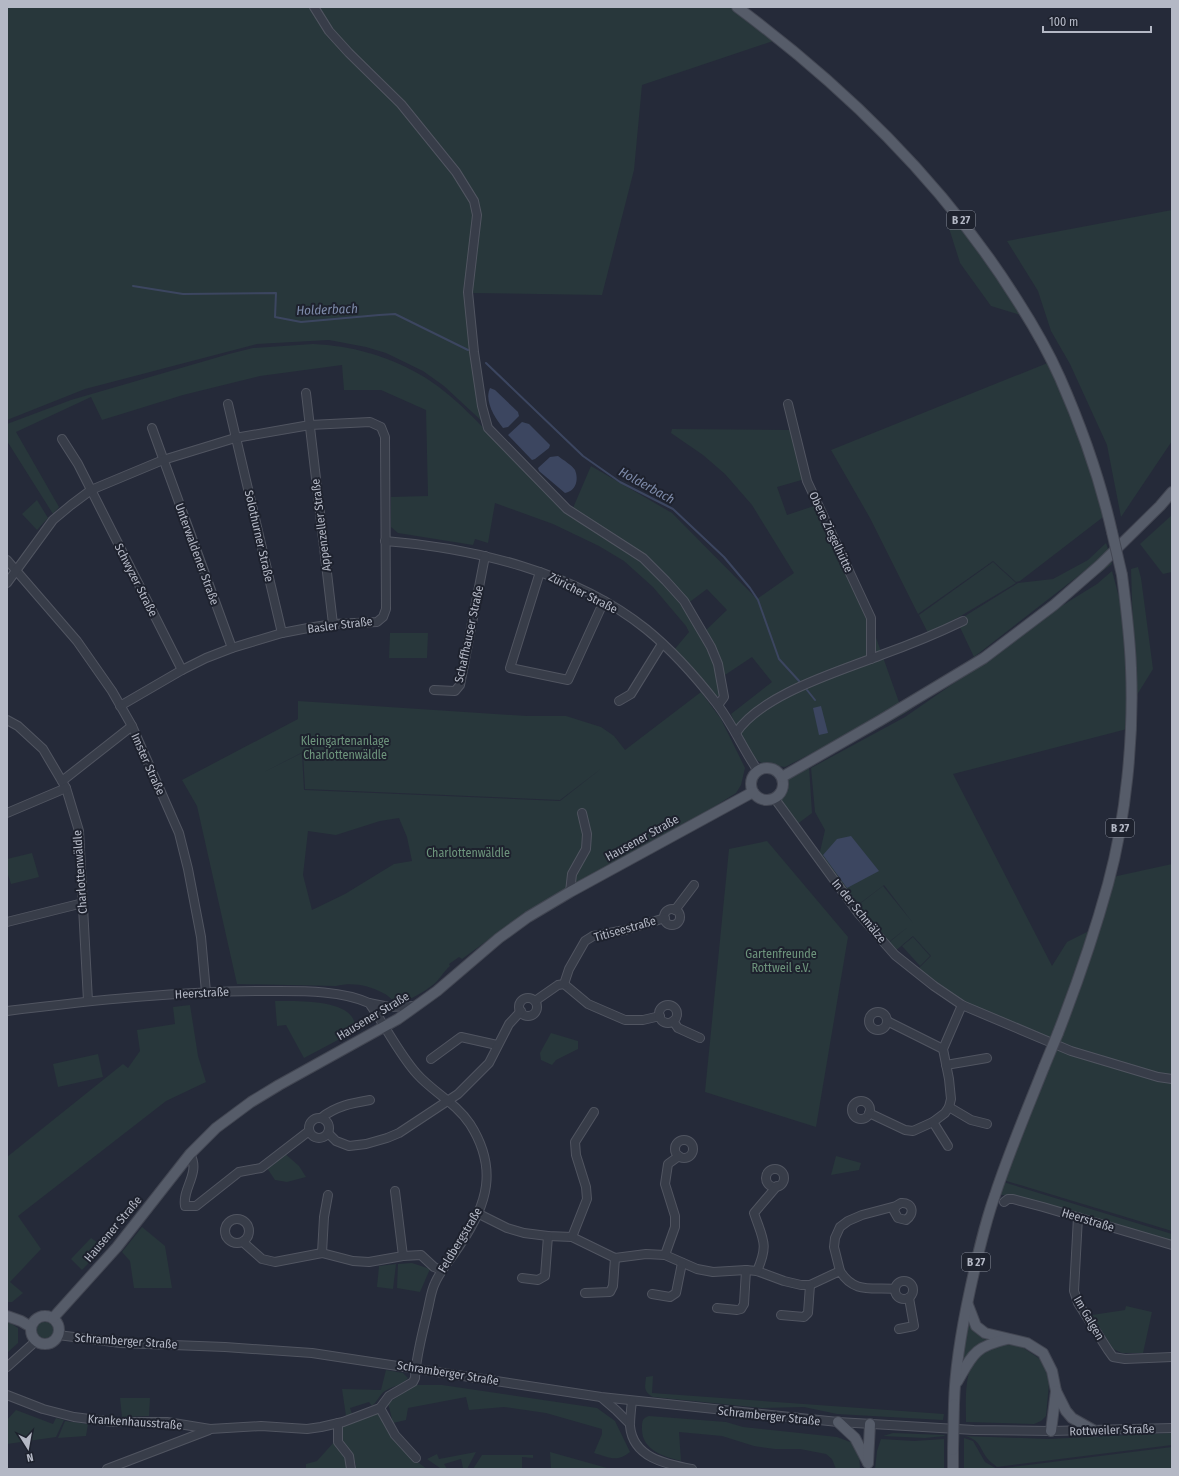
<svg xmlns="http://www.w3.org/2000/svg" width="1179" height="1476" font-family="'Fira Sans Condensed',sans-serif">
<rect width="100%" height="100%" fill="#252a39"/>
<!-- green -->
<g fill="#28373b" fill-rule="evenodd">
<polygon points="7,7 312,7 400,106 455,174 472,202 475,215 466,293 486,425 444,386 423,371 386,353 366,347 329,340 257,344 85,389 7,420"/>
<polygon points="316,7 739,7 779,39 642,85 634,170 602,295 469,293 479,214 457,171 330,30"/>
<polygon points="1172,210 1172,441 1121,517 1107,445 1070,364 1051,331 1038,291 1007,241"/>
<polygon points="957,217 1027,317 991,306 960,263 949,228"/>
<path d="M313,344C352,346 385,355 419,374C465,400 498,448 538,482C571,511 610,533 644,562C661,578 675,596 688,615C708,643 717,661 720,696H717L715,695L674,650L689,632L686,626L653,587L624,561L599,546L553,524L495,503L488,543L475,539L473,545L398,533L391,527V497L428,496L426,410L381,390H344L342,365L260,376L183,395L102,420L91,397L16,432L59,507L53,514L7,441V424L71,400L229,354L253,348Z"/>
<polygon points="1050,362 1059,378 1107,514 1020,581 1016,582 993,561 918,614 870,518 831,450"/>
<path d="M672,429L793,430L805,479L777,487L787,515L817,505L869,618L900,705L879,719L785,767C780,767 764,765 760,762C747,755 736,727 731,714L772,682L752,657L722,677L705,631L727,610L707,589L687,604L668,579L573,508L591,466L672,513L757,599L794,573L752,505L725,474L703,455L671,433Z"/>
<polygon points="37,500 48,518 37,530 22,514"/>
<polygon points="1172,515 1172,572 1163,574 1140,544"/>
<polygon points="1106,543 1109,552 974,657 957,621 1018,583 1053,579 1088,560"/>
<polygon points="1109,554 1112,564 984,660 904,714 809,766 812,813 796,825 784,806 779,797 785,788 785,775 880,722 982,654"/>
<polygon points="993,562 1016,583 959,617 928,633 919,615"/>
<path d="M1138,567L1141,578L1153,669L1135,698C1135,655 1132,612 1131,569Z"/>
<polygon points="1112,571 1123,612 1127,668 1127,729 953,774 1052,966 1067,942 1093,929 1050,1041 962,1003 917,970 931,956 913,936 894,952 887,944 908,927 886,944 857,906 883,886 913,923 884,885 855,907 819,856 825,830 815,812 811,768 905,717 980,665 1042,618 1097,584"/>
<polygon points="390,633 428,633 427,658 389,658"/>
<path d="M701,692L721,719L745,768L741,785L736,793L693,820L529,910L462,959L459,957L449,964L450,966C444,971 440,979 434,984C425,991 410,1001 398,1002C392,1002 389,995 383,993C368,985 352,982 336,986L237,984L197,806L182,780L298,719V701L527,716H566L601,727L614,736L625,750ZM303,752L305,789L560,800L602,768L560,801L304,790L302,753L264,772ZM399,818L407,837L412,861L394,864L345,894L312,910L303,875L308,831L336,835L380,821Z"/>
<polygon points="767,841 848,937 816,1127 705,1092 729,849"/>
<polygon points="32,853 39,877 11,884 7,872 7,859"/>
<polygon points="1172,864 1172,1079 1053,1042 1108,878"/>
<polygon points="913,937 930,956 920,966 902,946"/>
<path d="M275,1001C294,1001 347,999 354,1021C356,1026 355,1029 351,1033L304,1058L286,1025L277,1026Z"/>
<polygon points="190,1005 198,1056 206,1082 166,1101 18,1216 41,1249 10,1282 23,1293 12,1302 7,1302 7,1157 123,1064 128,1068 140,1051 137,1030 175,1024 173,1007"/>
<polygon points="551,1033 578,1041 578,1049 556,1060 552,1065 541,1060 540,1053"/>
<polygon points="1051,1044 1172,1080 1172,1231 1000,1179"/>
<polygon points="98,1054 103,1077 58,1087 53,1064"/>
<polygon points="283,1152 299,1166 306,1177 287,1182 275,1180 267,1168"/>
<polygon points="836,1156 861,1163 859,1170 831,1175"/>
<polygon points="1000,1181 1172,1234 1172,1244 1010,1196 995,1194"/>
<polygon points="142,1227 165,1246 172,1288 134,1288 130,1261 122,1252"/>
<polygon points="91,1238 104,1247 82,1270 71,1259"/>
<polygon points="412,1263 430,1269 420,1292 397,1288 398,1264"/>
<polygon points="396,1264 393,1289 377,1287 379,1266"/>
<polygon points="1126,1306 1152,1312 1143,1353 1122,1353 1113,1349 1092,1315 1125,1310"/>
<path d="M968,1320C973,1334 979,1335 993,1338L976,1347L962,1362Z"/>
<circle cx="45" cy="1330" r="9"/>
<polygon points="7,1322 12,1324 18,1328 18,1343 7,1353"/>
<path d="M1004,1343L1019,1345L1040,1359L1046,1370L1049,1384L1046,1416L1041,1421L1034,1424L966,1422C966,1403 963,1365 981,1353C988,1349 997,1346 1004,1343Z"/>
<path d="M386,1370L403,1373L408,1378C403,1385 393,1386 385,1391C380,1394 377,1402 372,1406L369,1402L350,1408L352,1414L346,1416L342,1389L381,1390Z"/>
<path d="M653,1376L652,1393L944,1414L943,1420L837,1414L804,1407L762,1408L653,1397C643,1391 645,1387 646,1377Z"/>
<path d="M415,1385H442L597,1408L615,1421L630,1452C616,1463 609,1457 594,1453L602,1434V1429L546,1413L504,1407L469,1410L466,1397L408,1408L406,1420L393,1423L388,1403Z"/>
<polygon points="120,1398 150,1398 149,1416 122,1417"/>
<polygon points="16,1410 53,1424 56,1418 64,1420 56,1437 7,1444 7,1420"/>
<polygon points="380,1410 394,1438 408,1455 427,1469 355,1469 356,1464 344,1448 341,1425"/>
<path d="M649,1416L726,1422L743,1427L837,1437L853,1443L859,1451L860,1469H836L832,1459L826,1454L800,1449H775L754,1446L722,1436L679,1432L681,1461C664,1457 641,1450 642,1428C642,1422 642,1418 649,1416Z"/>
<polygon points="65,1421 88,1424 86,1436 58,1438"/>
<polygon points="893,1433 945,1435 944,1436 925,1438 883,1436"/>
<path d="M1172,1433V1445L997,1467C994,1464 990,1462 987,1458C979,1447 980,1439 964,1436L1048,1439Z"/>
<polygon points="964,1438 973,1441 985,1462 997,1469 1172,1447 1172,1469 964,1469"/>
<polygon points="881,1439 914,1441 944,1439 944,1469 875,1469 877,1451"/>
<polygon points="335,1441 345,1459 347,1469 306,1469 306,1464 317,1461"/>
<polygon points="476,1452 467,1469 463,1468 461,1459 444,1464 447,1469 440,1468 427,1459 437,1454 439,1459"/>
<polygon points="550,1452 607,1468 609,1469 551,1469"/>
<polygon points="482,1455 533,1455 533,1458 522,1457 522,1469 473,1469"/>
</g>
<!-- water -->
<g fill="#3c4660">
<path d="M490,388L495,390L518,412L519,416L508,427L503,428C495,418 484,401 490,388Z"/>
<polygon points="522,422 529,424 550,445 549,448 535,459 532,460 508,435"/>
<path d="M558,456C563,460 572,465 575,470C579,480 576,491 565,493L539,471L538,468L550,457Z"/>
<polygon points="821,706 828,733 819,735 813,708"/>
<polygon points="851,836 879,871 847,888 823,855 837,839"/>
</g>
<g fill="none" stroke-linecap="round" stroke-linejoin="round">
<!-- stream -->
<g stroke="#3c4660" stroke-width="2">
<polyline points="133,286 183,294 276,293 275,317 301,322 379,315 395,314 468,350"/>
<polyline points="486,363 583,456 620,482 673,509 724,557 750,588 758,600 779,659 800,682"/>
<polyline points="807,690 815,700"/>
</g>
<defs>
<g id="minor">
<polyline points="314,7 329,31 349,53 401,104 456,172 474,201 477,215 468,292 474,352 482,406 488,428 567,509 643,558 666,581 684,601 711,647 718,664 724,697 718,705"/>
<polyline points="306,393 333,624"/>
<polyline points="228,404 282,633"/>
<polyline points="788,404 807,481 871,618 871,659"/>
<polyline points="152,428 232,648"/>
<polyline points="62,439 78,464 182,670"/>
<path d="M385,541C474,548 575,572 646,629C672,650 696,677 717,704C733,725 743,749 758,771"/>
<polyline points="7,560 77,641 112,691 132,726 179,833 188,869 201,937 206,992"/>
<polyline points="540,572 510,668 568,680 604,601"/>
<polyline points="7,583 53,520 71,505 91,490 163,460 235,438 310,425 370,422 381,427 385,437 386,609 383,617 377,622 333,624 308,628 282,633 232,648 206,658 182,670 120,706"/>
<polyline points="434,690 455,691 460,685 485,556"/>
<polyline points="619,701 631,694 662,644"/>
<polyline points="7,720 18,726 43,749 66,788 79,831 88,1001"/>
<path d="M736,733C762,694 838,672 881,655C909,645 936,634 963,621"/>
<polyline points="62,781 132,726"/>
<polyline points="775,799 859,914 895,955 934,986 962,1005 1071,1051 1158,1077 1172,1079"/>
<polyline points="7,813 66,788"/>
<polyline points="570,892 572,874 586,849 587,834 582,813"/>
<circle cx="672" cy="917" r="8"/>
<polyline points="675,910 694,885"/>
<polyline points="7,922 83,903"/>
<polyline points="564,984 588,1004 625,1020 643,1020 660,1016"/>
<circle cx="528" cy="1007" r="9"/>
<polyline points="535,1001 558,985 564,984 569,969 585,941 593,936 625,930 665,918"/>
<polyline points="369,1003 389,1007 415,1006"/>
<circle cx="668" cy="1014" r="9"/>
<path d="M7,1011C95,1000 182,991 270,991C301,991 341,990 369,1003C385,1025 399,1054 417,1074C433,1092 456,1103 470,1124C498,1168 488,1204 460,1245C452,1258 441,1269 435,1283C431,1291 430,1301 428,1309C423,1332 416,1355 415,1378L413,1382L389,1396L380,1408L343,1422L321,1427L307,1429L261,1426L210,1429L167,1422H113L74,1417L43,1409L7,1395"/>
<circle cx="878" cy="1021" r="9"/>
<polyline points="673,1021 678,1028 700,1038"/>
<polyline points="887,1021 943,1049"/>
<polyline points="431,1059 461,1037 497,1045"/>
<polyline points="946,1065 987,1058"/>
<circle cx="861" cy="1110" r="9"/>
<polyline points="949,1107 971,1120 987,1124"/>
<polyline points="869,1113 905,1130 913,1131 933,1122 945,1113 949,1107 951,1099 949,1079 943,1049 962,1005"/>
<path d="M321,1118C336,1106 352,1103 370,1100"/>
<circle cx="319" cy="1128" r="10"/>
<polyline points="933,1122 948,1146"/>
<polyline points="328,1133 336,1141 349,1146 366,1144 387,1138 399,1133 458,1094 489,1063 509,1024 521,1011"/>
<circle cx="684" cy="1149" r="9"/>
<path d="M190,1154C201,1173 182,1188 185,1206H196L239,1172L261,1168L309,1131"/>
<circle cx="775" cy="1178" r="9"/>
<polyline points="395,1191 403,1256"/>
<polyline points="1004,1202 1008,1199 1013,1199 1043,1207 1172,1245"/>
<path d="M479,1214L507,1228L524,1233L548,1236L572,1237L615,1258L646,1254L665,1255L697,1269L713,1272L746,1270L757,1271L784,1281L801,1285H810L840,1271C854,1294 872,1287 895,1289"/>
<polyline points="1078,1217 1074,1291 1078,1303 1108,1350 1113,1357 1125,1359 1172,1357"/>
<circle cx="237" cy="1231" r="12"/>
<polyline points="572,1237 587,1199 586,1187 576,1155 575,1142 594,1112"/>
<polyline points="244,1241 244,1243 262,1259 275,1262 322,1253 353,1261 369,1262 403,1256 421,1255 434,1267 441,1270"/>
<polyline points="322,1253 324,1217 328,1195"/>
<polyline points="665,1255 675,1227 675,1216 665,1184 668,1164 679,1156"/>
<path d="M757,1271C769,1244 763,1240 754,1213L777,1186"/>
<path d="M840,1271L834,1247L835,1238L840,1227L848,1221L862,1215L896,1206L901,1203C913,1202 915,1214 906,1220L898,1218L894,1211L896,1206"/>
<polyline points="522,1278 538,1280 545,1276 548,1236"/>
<circle cx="904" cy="1290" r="9"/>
<polyline points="585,1293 610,1292 613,1286 615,1258"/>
<polyline points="652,1294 670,1297 676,1293 682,1263"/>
<polyline points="717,1308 737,1310 741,1309 744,1304 746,1270"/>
<polyline points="781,1315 804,1317 808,1313 810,1285"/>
<polyline points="899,1329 914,1326 909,1298"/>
<polyline points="58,1335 121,1343 225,1347 312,1353 601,1397 838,1422 974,1430 1051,1431 1172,1428"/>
<polyline points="7,1367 36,1341"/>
<polyline points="602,1398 616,1410 630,1424"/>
<path d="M632,1401C631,1409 630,1418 630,1426C633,1458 666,1464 692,1469"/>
<polyline points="380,1408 395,1435 416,1458"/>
<polyline points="338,1423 338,1442 349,1456 351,1469"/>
<polyline points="107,1469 209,1430"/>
</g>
<g id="major">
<path d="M737,7C846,88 945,185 1017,300C1033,325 1048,351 1060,378C1082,428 1100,479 1112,532"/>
<circle cx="767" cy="784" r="16"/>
<polyline points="782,777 881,720 984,658 1054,605 1100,565 1160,506 1172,492"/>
<path d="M1058,1033C1077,984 1094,935 1108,884C1126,818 1134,737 1131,668C1130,637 1126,606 1122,575"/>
<polyline points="968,1305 976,1326 985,1333 1027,1343 1043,1353 1052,1371 1056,1391 1051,1431"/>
<circle cx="45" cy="1330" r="14"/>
<polyline points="7,1316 21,1321 31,1327"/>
<polyline points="53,1318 117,1247 190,1154 216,1128 251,1102 279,1085 398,1019 437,991 499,938 528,917 570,892 753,792"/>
<path d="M957,1382C973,1354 974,1347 1007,1339"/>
<polyline points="1056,1391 1066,1411 1072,1418 1095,1431"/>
<path d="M954,1404C955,1366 962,1327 970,1290C977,1258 984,1226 995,1195C1009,1152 1027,1110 1044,1067"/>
<polyline points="838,1422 855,1438 868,1463"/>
<polyline points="953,1450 953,1469"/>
<polyline points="868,1463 870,1424"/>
</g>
</defs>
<!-- minor casing -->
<use href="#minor" stroke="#515561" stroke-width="10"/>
<!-- major casing -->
<use href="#major" stroke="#424652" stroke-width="12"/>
<!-- minor -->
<use href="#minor" stroke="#383d49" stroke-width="8"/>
<!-- major -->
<use href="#major" stroke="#565c69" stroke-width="10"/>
<defs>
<g id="major-bridge">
<polyline points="1112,532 1122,575"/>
<polyline points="1044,1067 1058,1033"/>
<polyline points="953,1450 954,1404"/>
</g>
</defs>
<!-- major-bridge casing -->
<use href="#major-bridge" stroke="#424652" stroke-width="12" stroke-linecap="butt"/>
<!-- major-bridge -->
<use href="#major-bridge" stroke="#565c69" stroke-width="10"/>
</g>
<g text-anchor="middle" stroke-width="4" stroke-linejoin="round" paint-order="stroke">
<!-- shield labels -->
<g fill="#1e222e" stroke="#878b98" stroke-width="1">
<rect x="947" y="211" width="28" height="18" rx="3"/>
<rect x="1106" y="819" width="28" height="18" rx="3"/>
<rect x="962" y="1253" width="28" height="18" rx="3"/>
</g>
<g font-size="11" font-weight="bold" fill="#b4b8c5">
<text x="961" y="224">B 27</text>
<text x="1120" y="832">B 27</text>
<text x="976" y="1266">B 27</text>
</g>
<!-- street labels -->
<g font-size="12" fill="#b4b8c5" stroke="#1e222e">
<text transform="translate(321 525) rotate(-97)" y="4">Appenzeller Straße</text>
<text transform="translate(831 532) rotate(65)" y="4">Obere Ziegelhütte</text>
<text transform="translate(259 536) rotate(77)" y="4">Solothurner Straße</text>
<text transform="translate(197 554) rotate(70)" y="4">Unterwaldener Straße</text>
<text transform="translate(136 580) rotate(63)" y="4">Schwyzer Straße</text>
<text transform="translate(583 593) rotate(27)" y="4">Züricher Straße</text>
<text transform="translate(340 625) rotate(-7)" y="4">Basler Straße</text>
<text transform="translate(469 634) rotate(-78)" y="4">Schaffhauser Straße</text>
<text transform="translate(148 764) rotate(66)" y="4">Imster Straße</text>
<text transform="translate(642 838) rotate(-29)" y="4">Hausener Straße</text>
<text transform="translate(80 872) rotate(-94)" y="4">Charlottenwäldle</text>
<text transform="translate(859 911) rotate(51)" y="4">In der Schmälze</text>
<text transform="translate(625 929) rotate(-16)" y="4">Titiseestraße</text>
<text transform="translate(202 993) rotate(-3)" y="4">Heerstraße</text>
<text transform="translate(373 1016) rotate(-31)" y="4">Hausener Straße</text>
<text transform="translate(1088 1220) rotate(17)" y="4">Heerstraße</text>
<text transform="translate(113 1229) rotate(-50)" y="4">Hausener Straße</text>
<text transform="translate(460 1240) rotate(-59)" y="4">Feldbergstraße</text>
<text transform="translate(1089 1318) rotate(60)" y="4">Im Galgen</text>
<text transform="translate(126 1341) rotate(4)" y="4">Schramberger Straße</text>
<text transform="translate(448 1373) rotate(9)" y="4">Schramberger Straße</text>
<text transform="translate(769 1416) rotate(6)" y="4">Schramberger Straße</text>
<text transform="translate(135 1422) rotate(4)" y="4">Krankenhausstraße</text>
<text transform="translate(1112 1430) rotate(-2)" y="4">Rottweiler Straße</text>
</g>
<!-- park labels -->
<g font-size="12" fill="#6d947c" stroke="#1e222e">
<text x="345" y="745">Kleingartenanlage<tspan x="345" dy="14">Charlottenwäldle</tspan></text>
<text x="468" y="857">Charlottenwäldle</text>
<text x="781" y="958">Gartenfreunde<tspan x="781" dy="14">Rottweil e.V.</tspan></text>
</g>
<!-- water labels -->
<g font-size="13" font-style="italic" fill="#7e8baa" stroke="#1e222e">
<text transform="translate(327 309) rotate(-2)" y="5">Holderbach</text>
<text transform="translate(647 485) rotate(29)" y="5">Holderbach</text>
</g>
</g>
<!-- border -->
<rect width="1179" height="1476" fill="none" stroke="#b4b8c5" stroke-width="16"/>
<!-- north arrow -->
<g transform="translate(28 1448) rotate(169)" stroke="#1e222e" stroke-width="3" paint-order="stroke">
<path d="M0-3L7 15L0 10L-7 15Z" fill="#b4b8c5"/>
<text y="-6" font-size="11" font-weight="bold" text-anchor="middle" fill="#b4b8c5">N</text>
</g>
<!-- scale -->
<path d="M1043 26v6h108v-6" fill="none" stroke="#b4b8c5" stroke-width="2"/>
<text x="1049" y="26" font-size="12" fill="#b4b8c5" stroke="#1e222e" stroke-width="3" paint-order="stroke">100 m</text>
</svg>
